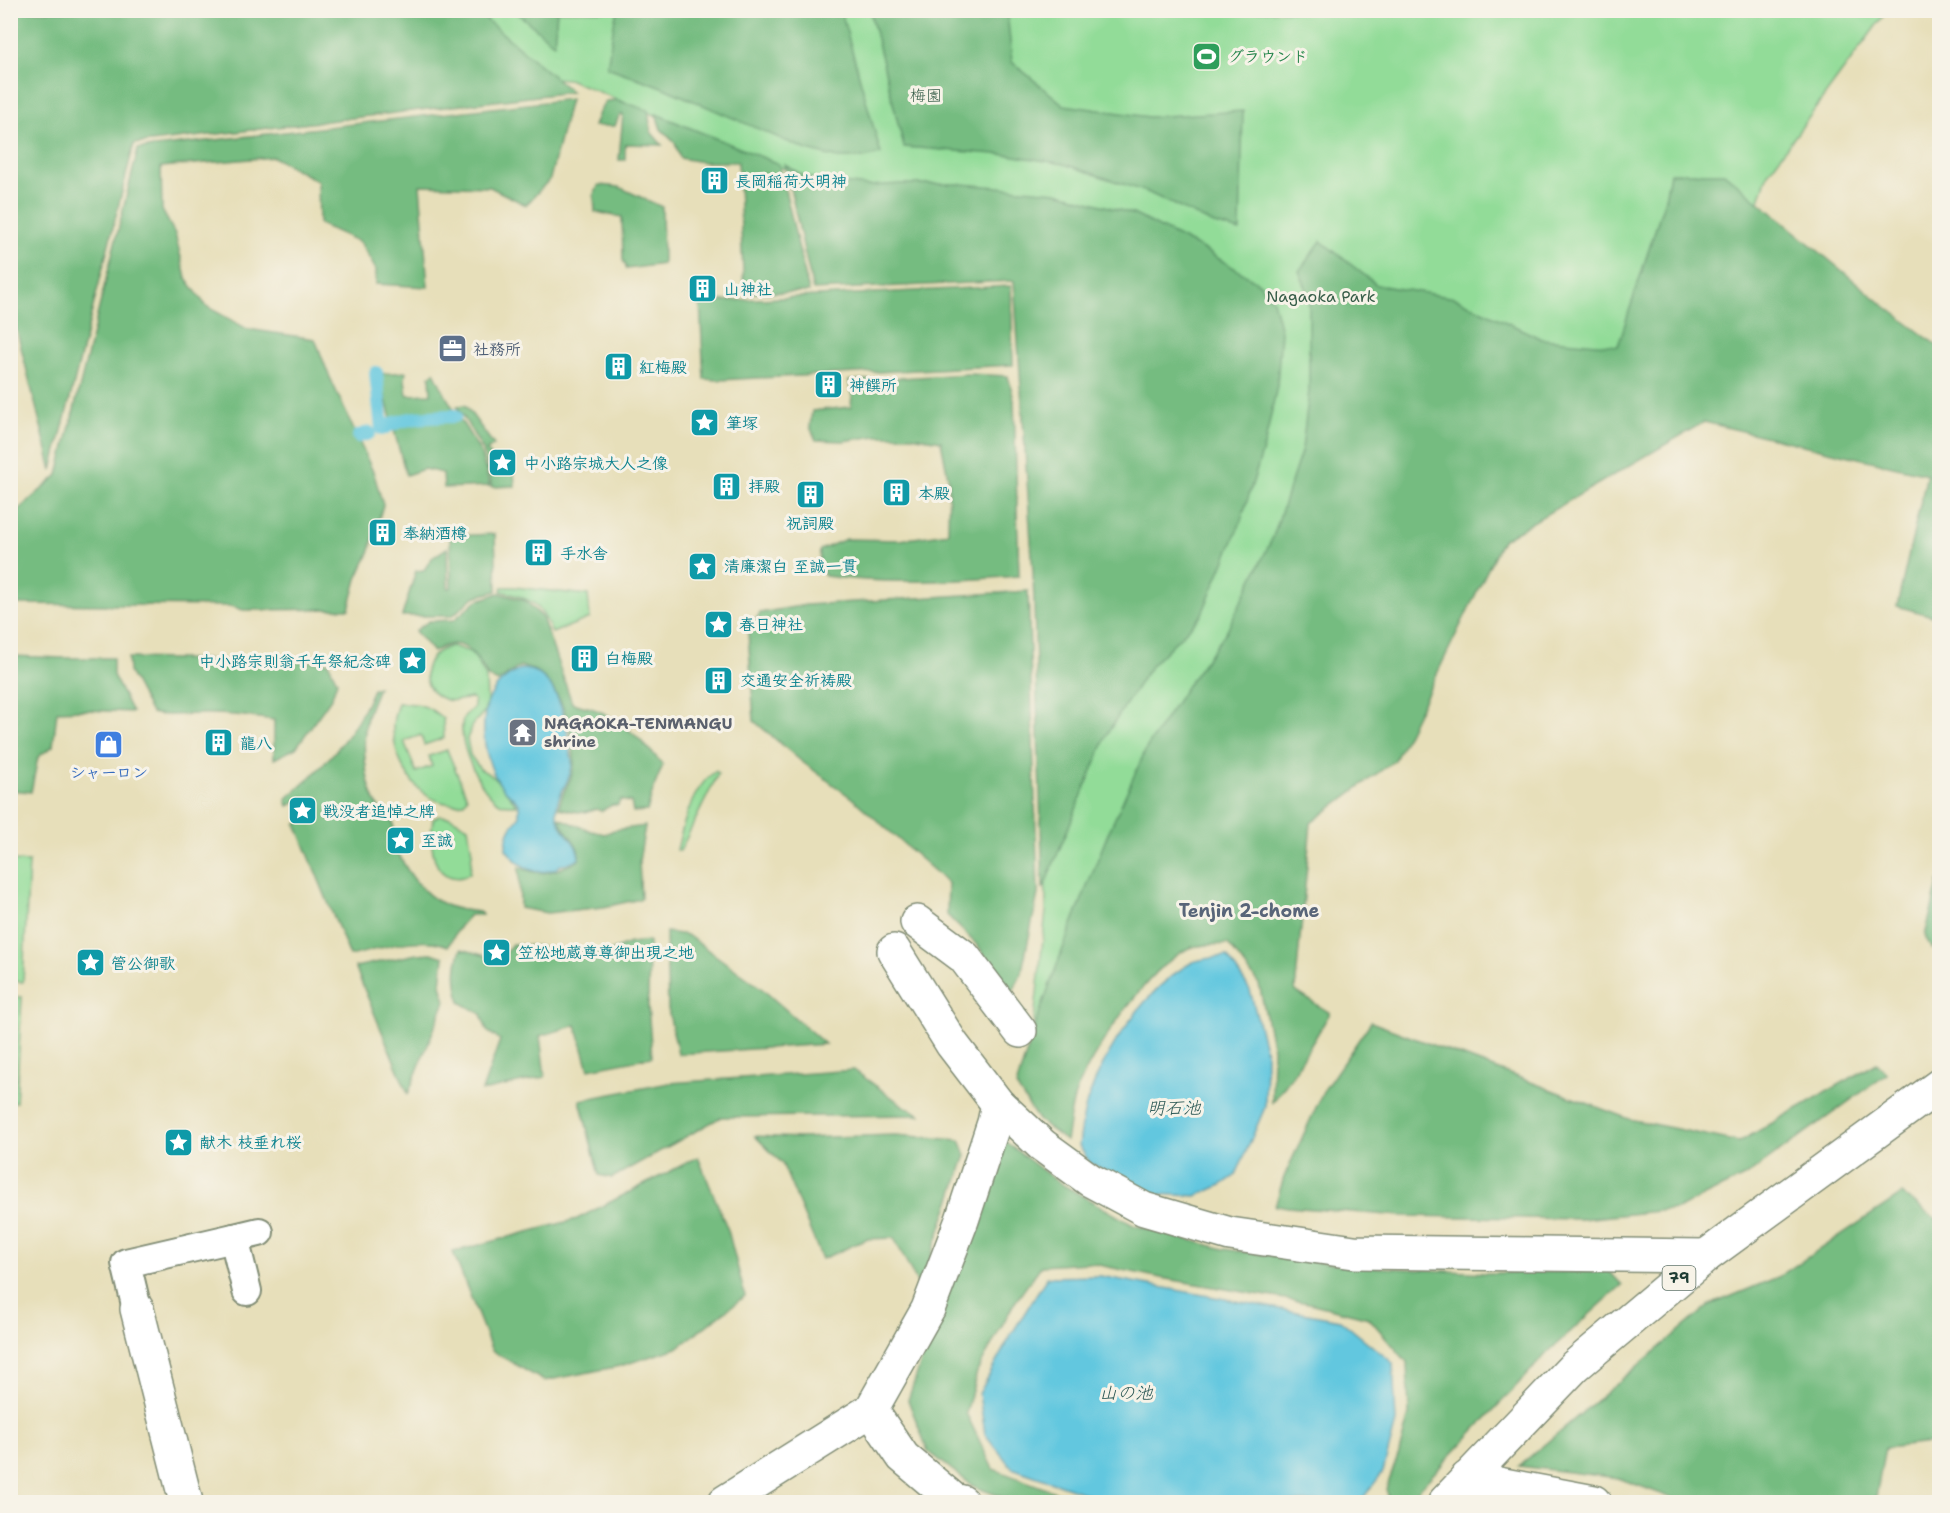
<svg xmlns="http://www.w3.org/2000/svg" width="1950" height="1513" font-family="'Shantell Sans','Klee One',sans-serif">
<rect width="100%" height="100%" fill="#f7f3e8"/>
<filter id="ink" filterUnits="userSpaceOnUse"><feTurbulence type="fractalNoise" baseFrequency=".0167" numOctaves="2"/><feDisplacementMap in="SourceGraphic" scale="12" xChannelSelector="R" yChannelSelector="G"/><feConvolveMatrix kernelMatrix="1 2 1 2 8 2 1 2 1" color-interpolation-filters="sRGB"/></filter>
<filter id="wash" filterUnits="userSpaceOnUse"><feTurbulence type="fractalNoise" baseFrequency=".008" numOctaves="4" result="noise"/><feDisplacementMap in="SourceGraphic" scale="24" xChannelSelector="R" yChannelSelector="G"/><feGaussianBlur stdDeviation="1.35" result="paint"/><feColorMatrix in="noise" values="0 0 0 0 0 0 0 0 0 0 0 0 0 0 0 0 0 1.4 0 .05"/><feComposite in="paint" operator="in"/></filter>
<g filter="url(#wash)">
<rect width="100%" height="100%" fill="#e7dfba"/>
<!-- green -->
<g fill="#92dc98" stroke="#588c66" stroke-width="1.5">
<polygon points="328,11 1887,11 1768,173 1690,410 1483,533 1027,1085 1046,911 1036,279 859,200 568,79 382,68"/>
<path d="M502,587H514L588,595L590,618L552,633C539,601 532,600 501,591Z"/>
<path d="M452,646L470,652L476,659L486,677L487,703L484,712L473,724L467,739L470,755L480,769L494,777L517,805C513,805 506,805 502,804C481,796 454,739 464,717C466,713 472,710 474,707V700L471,698C463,699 455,702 447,700C416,691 420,653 452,646Z"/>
<path d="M398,703C418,703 428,705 443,719L444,738L424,745L421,735L404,741L416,772L432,766L429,756L447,750L467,797L464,803C421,811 393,764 393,726C393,718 396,710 398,703Z"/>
<path d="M716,771L718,774L680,851L677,850C683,824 692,787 716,771Z"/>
<path d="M439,816L450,817L468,827L472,853L470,873C465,877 459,879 452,877C430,873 430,836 433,819Z"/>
<polygon points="11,861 29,862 23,982 11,981"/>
<polygon points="11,997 22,997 16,1102 11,1102"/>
</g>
<!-- forest -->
<g fill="#75bc80" stroke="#4a7c5a" stroke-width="1.5">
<polygon points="10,11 476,11 572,92 134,144 52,470 11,308"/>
<polygon points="515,11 557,11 554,44"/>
<polygon points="618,11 841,11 881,154 864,158 838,158 807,150 659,86 607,67 615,18"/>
<polygon points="870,11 1007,11 1012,62 1064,105 1149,117 1243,111 1240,231 1214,224 1147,192 1064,164 1009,155 904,147"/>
<polygon points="570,99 550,179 526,205 490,187 420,185 428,287 376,284 376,270 360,242 319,224 318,181 273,157 161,167 162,210 175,234 186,278 206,306 247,329 315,339 328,373 374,474 383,505 369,553 357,579 349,609 243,610 231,606 11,604 11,516 58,475 138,149"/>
<polygon points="616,100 648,110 651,132 662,145 625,144 625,160 619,160 623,114 619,116 615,126 594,126 600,110 606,101"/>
<polygon points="656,114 779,164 809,292 744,293 738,162 703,162 680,158 675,143 661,129"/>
<polygon points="785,165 806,177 831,182 869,186 901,184 962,184 1057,192 1133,214 1201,248 1259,283 1273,300 1281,331 1277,386 1265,443 1240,524 1201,616 1149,668 1108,732 1043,889 1033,572 1014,281 813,290"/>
<path d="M1670,173H1724L1886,307L1939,347V618L1897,606L1927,474L1704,422L1502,540L1395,760L1311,823L1295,991L1330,1013L1293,1075L1272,1103L1273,1049L1259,984L1228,944C1216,945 1197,944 1187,949C1147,969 1090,1054 1075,1095C1070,1109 1069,1126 1066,1141L1038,1120L1016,1086L1039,1014L1069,932L1107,836L1147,747L1186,687L1226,632L1273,537L1302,449L1309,391V295L1299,271L1321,241L1377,285L1455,298L1542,339L1618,346L1665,199Z"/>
<polygon points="599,185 619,187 662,207 663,264 627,269 623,260 622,217 595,212 594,194"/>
<polygon points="1011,286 1013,365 719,380 704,379 700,302"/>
<polygon points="406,372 405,379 407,395 431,394 430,376 434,372 447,398 480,451 490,486 444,488 443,473 424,469 406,475 379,374"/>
<path d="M968,374L1008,376L1014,400L1019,576C955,581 889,585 825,576L819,566L820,550L846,539L900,540L948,533L949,482L941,441L911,436H876L843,441L816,440L810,427L812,411L851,407L852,394L849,381Z"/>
<polygon points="465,405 494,445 487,450 501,472 514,471 515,486 492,487 483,450 457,406"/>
<polygon points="495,534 497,591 474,597 452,616 402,616 416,571 424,570 432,558 447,548 448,588 451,588 450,536"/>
<polygon points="1028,591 1038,894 1021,975 1011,995 979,947 947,915 948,883 853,799 801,761 754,721 748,632 760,613 806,605"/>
<path d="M499,593L526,601L542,617L572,703C581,706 591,707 599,711C625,722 645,744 663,765L654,787L647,811L633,812L631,802L620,800L618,805H612L601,811L596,809C580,815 575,811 559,808C560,793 574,779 574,764C574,734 563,690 537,672C533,669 526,668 520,666L498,682L488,677C476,654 462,632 433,652L415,631L429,621L454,620L476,601Z"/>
<polygon points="11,656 63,658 113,658 113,675 132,712 83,710 57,711 53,746 38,757 31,792 11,790"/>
<path d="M128,658L328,662L337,681L332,697L296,748L274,759V720C249,716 224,713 198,714C183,714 166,717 151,713L129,672Z"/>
<path d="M378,687C375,696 371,704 368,713C361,740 364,784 379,808C383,813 390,816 392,821C395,826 393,834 394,840C401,866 422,896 448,906C458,910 469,911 480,912L482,915H470L460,926L448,946C418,934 380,949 350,956L296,824L313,816L304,798L288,806L286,799C324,766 354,737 373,689Z"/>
<path d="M559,818L591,831L605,834L614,830L645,826L639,861L641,899L604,907L547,913L520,908L519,867C536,874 545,875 562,868C569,864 573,865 579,860C581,841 564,835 559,818Z"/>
<polygon points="1939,880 1939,938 1932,949 1925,936"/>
<polygon points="666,932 687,935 761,988 825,1044 678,1054 668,1009"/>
<path d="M649,941L648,1006L652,1057L589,1069L576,1025L540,1036L545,1077L482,1091L500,1040L487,1031L481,1014L460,1002C456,981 454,969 461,949L500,960L512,944L606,953L630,943Z"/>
<polygon points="431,953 444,957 441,984 445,1001 408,1094 355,967 417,954"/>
<polygon points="1371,1022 1629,1119 1739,1142 1877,1063 1887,1074 1744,1177 1677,1209 1582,1219 1401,1216 1275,1206 1284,1177 1324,1090"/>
<polygon points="854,1070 904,1106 921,1115 721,1117 612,1178 599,1175 580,1100 669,1083"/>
<polygon points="895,1135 960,1140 966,1155 920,1288 894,1238 867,1239 822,1259 782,1163 755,1136 800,1138"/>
<polygon points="1003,1140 1058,1182 1133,1225 1224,1249 1348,1266 1488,1273 1609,1271 1622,1285 1549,1351 1407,1502 1390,1502 1386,1489 1399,1453 1409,1414 1407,1362 1369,1318 1309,1303 1161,1278 1089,1263 1041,1266 1013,1305 977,1372 966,1413 993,1469 1082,1502 1015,1502 973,1486 928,1451 908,1400 938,1312"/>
<polygon points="698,1157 728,1230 745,1296 677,1348 620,1366 544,1381 492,1351 453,1252 577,1219"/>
<polygon points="1902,1194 1939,1221 1939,1442 1885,1448 1875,1502 1683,1502 1618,1478 1519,1466 1710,1305 1778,1277"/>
</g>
<!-- water -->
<g fill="#62c7df" stroke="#40828a" stroke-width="1.5">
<path d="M520,669C524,669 530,670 533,671C558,682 566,720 569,743C570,750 573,760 572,766C570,784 554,796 557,815C560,833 579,841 579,859C572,864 568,863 561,865C553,869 560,868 552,870C532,876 517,864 506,849C506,835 510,828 519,817V804C513,797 504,791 499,783C482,757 475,706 501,682C506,677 514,673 520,669Z"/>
<path d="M1227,956L1250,990L1266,1052L1265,1107L1236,1175L1223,1184L1197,1196L1151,1194L1090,1163L1079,1146C1081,1129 1083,1111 1089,1096C1106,1049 1146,988 1191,963C1200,958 1216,958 1227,956Z"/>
<polygon points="1100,1276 1340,1320 1393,1363 1396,1422 1383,1472 1360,1502 1109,1502 1012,1468 985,1434 979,1394 1011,1335 1047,1277"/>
</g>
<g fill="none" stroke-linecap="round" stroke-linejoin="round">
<!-- stream -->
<g stroke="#62c7df" stroke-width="14">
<path d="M376,373L382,429C405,416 429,417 455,416"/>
<polyline points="359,436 369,433"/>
</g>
</g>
</g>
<g filter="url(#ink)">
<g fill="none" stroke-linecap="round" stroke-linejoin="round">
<defs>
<g id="lane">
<polyline points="247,1291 234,1238 259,1232"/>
<polyline points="137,1309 126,1263 234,1238"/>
</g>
<g id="street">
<polyline points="917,922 964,957 1020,1031"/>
<polyline points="894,951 952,1044 998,1104 1042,1145 1090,1180 1144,1209 1230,1234 1354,1252 1706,1256"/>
<polyline points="137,1309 186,1502"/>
<polyline points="871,1410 903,1457 954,1500 962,1502"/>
<polyline points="1467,1478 1594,1502"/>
<polyline points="725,1502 871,1410 928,1309 962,1220 994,1123 998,1104"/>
</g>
<polyline id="primary" points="1445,1502 1575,1366 1706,1256 1940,1085"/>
</defs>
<!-- lane casing -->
<use href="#lane" stroke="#838e77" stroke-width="32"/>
<!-- street casing -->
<use href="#street" stroke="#838e77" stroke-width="36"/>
<!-- primary casing -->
<use href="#primary" stroke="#838e77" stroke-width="36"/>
<!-- lane -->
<use href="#lane" stroke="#fff" stroke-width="28"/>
<!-- street -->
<use href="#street" stroke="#fff" stroke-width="33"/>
<!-- primary -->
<use href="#primary" stroke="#fff" stroke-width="33"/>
</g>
</g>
<!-- icons -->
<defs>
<symbol id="stadium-square" viewBox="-11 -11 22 22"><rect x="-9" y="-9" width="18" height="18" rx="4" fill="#2e9e5b" stroke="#f7f3e8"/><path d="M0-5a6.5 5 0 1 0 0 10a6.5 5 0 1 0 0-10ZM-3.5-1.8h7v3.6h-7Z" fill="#fff"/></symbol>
<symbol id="building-square" viewBox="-11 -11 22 22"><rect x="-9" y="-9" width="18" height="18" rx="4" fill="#0f9aa8" stroke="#f7f3e8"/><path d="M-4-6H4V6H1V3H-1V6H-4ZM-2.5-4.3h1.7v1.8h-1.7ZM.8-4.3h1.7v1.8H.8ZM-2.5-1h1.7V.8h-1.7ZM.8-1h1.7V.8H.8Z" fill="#fff"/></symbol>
<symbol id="office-square" viewBox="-11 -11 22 22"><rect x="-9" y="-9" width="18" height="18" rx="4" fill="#5c6f8a" stroke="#f7f3e8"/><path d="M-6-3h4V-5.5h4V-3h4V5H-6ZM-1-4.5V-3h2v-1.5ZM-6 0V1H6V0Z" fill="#fff"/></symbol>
<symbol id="sight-square" viewBox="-11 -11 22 22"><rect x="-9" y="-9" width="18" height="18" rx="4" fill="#0f9aa8" stroke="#f7f3e8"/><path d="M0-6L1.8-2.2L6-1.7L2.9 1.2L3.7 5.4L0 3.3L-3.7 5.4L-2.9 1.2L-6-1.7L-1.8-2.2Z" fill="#fff"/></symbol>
<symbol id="temple-square" viewBox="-11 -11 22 22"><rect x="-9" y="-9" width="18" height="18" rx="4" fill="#6b7280" stroke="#f7f3e8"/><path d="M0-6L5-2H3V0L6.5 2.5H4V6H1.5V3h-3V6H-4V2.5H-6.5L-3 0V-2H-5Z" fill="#fff"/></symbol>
<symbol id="shop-square" viewBox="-11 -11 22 22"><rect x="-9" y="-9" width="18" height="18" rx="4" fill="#3f7fe0" stroke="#f7f3e8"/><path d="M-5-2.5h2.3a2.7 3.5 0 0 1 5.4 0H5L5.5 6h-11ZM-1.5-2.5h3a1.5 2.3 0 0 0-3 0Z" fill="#fff"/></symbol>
</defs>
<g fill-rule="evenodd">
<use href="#stadium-square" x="1190" y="40" width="33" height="33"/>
<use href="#building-square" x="698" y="164" width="33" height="33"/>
<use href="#building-square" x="686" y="272" width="33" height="33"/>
<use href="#office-square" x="436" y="332" width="33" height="33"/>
<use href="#building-square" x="602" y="350" width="33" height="33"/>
<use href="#building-square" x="812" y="368" width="33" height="33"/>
<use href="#sight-square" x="688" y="406" width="33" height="33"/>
<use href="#sight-square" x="486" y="446" width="33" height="33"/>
<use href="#building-square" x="710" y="470" width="33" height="33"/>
<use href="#building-square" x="880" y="476" width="33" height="33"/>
<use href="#building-square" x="794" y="478" width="33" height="33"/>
<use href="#building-square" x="366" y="516" width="33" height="33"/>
<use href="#building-square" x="522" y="536" width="33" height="33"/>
<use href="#sight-square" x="686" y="550" width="33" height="33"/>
<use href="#sight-square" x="702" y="608" width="33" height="33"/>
<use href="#building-square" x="568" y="642" width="33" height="33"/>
<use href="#sight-square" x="396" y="644" width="33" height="33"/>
<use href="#building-square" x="702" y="664" width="33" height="33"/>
<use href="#temple-square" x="506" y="716" width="33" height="33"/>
<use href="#building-square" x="202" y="726" width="33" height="33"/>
<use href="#shop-square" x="92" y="728" width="33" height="33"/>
<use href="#sight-square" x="286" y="794" width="33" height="33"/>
<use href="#sight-square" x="384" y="824" width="33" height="33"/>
<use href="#sight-square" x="480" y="936" width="33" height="33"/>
<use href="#sight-square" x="74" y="946" width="33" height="33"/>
<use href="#sight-square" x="162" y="1126" width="33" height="33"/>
</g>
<g text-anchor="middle" stroke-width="6" stroke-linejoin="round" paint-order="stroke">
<!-- shield labels -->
<rect fill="#f7f3e8" stroke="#60746a" stroke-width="1.5" x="1662.5" y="1266" width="33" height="24" rx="4.5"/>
<g font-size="15" font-weight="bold" fill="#1f3d34">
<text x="1679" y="1283">79</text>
</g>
<!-- leisure labels -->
<g font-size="16" font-weight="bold" fill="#27864d" stroke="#f7f3e8" text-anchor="start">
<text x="1228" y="62">グラウンド</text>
</g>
<!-- park labels -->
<g font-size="16" fill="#365d48" stroke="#f7f3e8">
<text x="926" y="101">梅園</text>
<text x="1321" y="302">Nagaoka Park</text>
</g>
<!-- culture labels -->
<g font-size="16" font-weight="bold" fill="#0d838f" stroke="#f7f3e8" text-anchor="start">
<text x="735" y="187">長岡稲荷大明神</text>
<text x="724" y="295">山神社</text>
<text x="639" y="373">紅梅殿</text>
<text x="849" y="391">神饌所</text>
<text x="726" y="429">筆塚</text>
<text x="524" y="469">中小路宗城大人之像</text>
<text x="748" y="492">拝殿</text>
<text x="918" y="499">本殿</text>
<text x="810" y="529" text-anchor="middle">祝詞殿</text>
<text x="403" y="539">奉納酒樽</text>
<text x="560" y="559">手水舎</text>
<text x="724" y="572">清廉潔白 至誠一貫</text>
<text x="739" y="630">春日神社</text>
<text x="605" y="664">白梅殿</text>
<text x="391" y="667" text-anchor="end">中小路宗則翁千年祭紀念碑</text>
<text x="740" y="686">交通安全祈祷殿</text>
<text x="240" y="749">龍八</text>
<text x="323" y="817">戦没者追悼之牌</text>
<text x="421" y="846">至誠</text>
<text x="518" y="958">笠松地蔵尊尊御出現之地</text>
<text x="111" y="969">管公御歌</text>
<text x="200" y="1148">献木 枝垂れ桜</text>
</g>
<!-- service labels -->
<g font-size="16" font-weight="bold" fill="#4e5e75" stroke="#f7f3e8" text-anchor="start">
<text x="473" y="355">社務所</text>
</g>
<!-- worship labels -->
<g font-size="16" font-weight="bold" fill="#5b616d" stroke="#f7f3e8" text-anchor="start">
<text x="544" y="729">NAGAOKA-TENMANGU<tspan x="544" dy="18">shrine</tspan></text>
</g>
<!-- shop labels -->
<g font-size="16" font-weight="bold" fill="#366cbe" stroke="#f7f3e8">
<text x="109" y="778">シャーロン</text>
</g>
<!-- neighbourhood labels -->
<g font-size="18" font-weight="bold" fill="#586579" stroke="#f7f3e8">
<text x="1249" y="917">Tenjin 2-chome</text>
</g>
<!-- water labels -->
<g font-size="18" font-style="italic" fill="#2c5956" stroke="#f7f3e8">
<text x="1174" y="1114">明石池</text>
<text x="1126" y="1399">山の池</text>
</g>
</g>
<!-- margin -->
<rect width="1950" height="1513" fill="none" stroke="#f7f3e8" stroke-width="36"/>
</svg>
